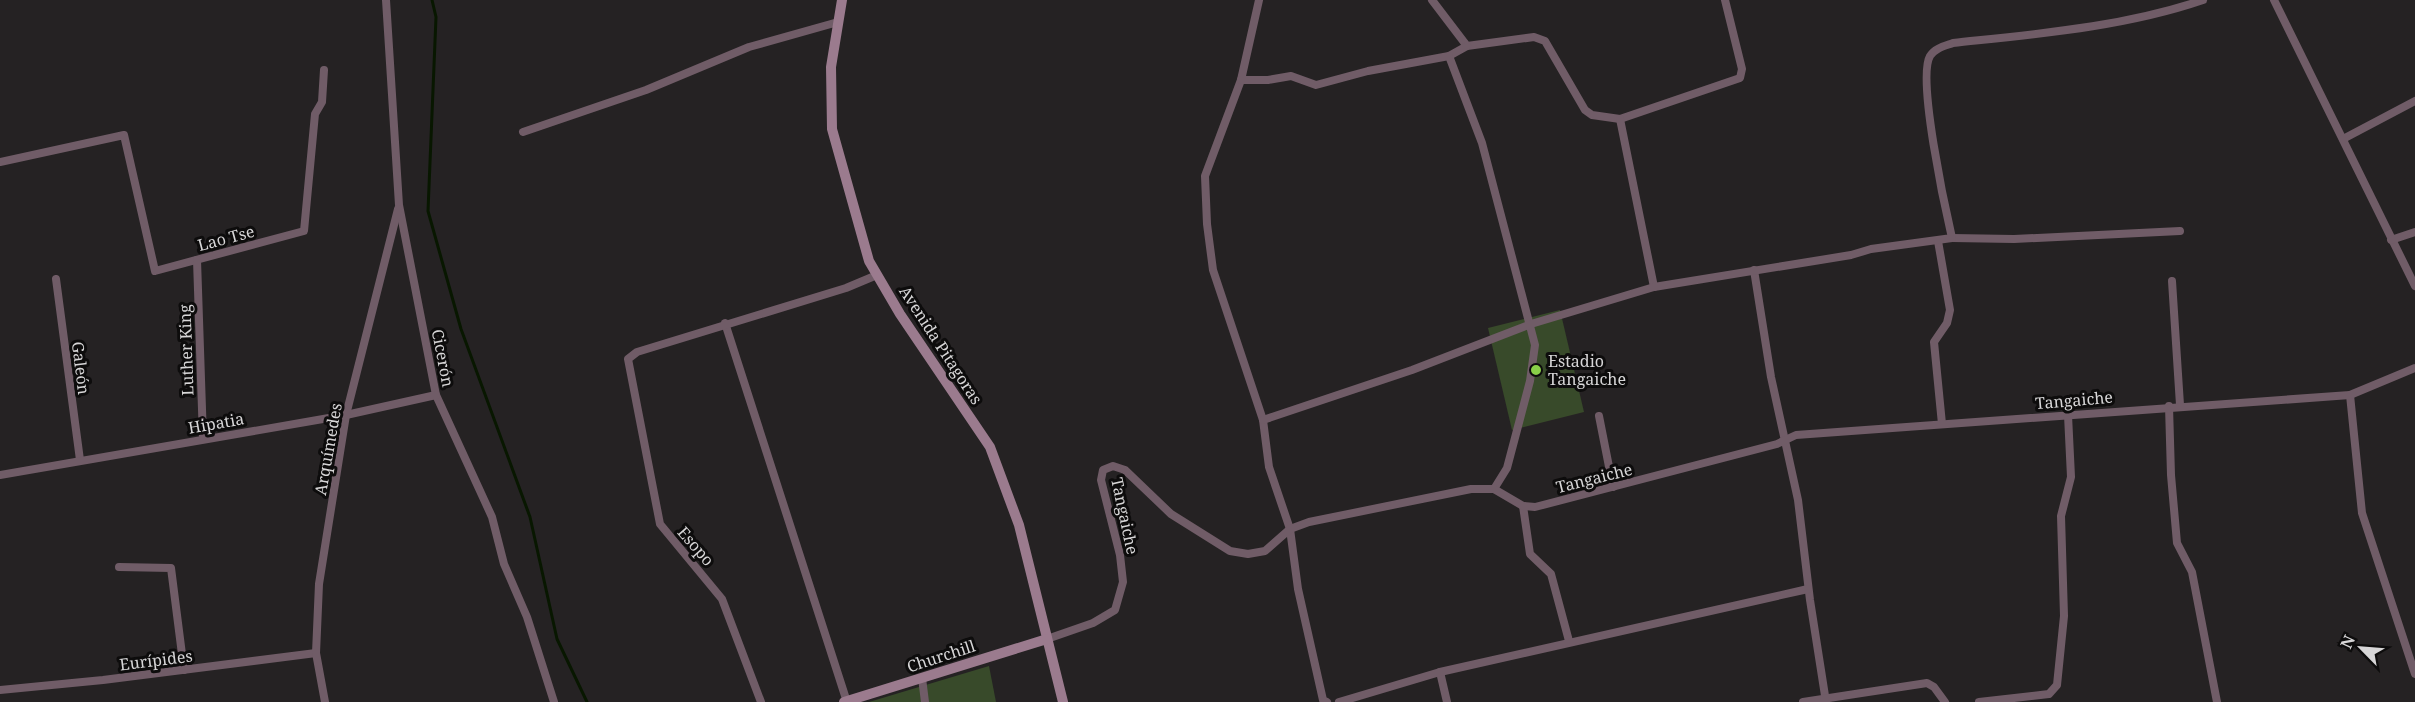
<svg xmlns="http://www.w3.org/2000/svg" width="2415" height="702" font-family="'Noto Serif',serif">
<rect width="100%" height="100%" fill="#252223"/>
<!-- green -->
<g fill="#384a2a">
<polygon points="1560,310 1584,412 1512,430 1488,328"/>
<polygon points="989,666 996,702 869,702"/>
</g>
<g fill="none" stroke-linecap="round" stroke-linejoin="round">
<!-- stream -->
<polyline stroke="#081700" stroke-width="3" points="432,0 436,17 428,211 461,329 530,517 557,639 587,702"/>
<!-- minor -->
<g stroke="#705c67" stroke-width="8">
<polyline points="386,0 399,205 436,395 492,517 504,564 527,617 554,702"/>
<polyline points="1259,0 1241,80 1205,176 1207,224 1213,270 1263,420 1269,467 1290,529 1298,589 1323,700 1327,702"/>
<polyline points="1432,0 1467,46 1534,37 1545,41 1585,110 1592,115 1620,119 1740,78 1742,69 1725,0"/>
<polyline points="2274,0 2415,286"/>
<polyline points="1467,46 1449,56 1482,143 1535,345 1530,381 1507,468 1494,489"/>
<polyline points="1241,80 1268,80 1291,76 1316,85 1368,71 1449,56"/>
<polyline points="1620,119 1654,287"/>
<polyline points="523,132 646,90 749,47 838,22"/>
<polyline points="2343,139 2415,101"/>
<polyline points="0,162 124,135 155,271 304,231 315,114 322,102 324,70"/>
<polyline points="1952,238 2014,239 2180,231"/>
<polyline points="2391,240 2415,232"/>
<polyline points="1938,241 1950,310 1947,323 1934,342 1942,424"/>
<polyline points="197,260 203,439"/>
<polyline points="1754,270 1771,377 1798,500 1810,600 1826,702"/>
<polyline points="56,279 80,460"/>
<polyline points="2172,281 2180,405"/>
<polyline points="725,323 847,702"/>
<polyline points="2350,395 2362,513 2415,674"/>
<polyline points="2169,406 2171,475 2177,543 2192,572 2217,702"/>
<polyline points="1599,416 1613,487"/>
<path d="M1263,420L1412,370L1531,324L1654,287L1851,255L1871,249L1952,238C1945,208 1917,78 1930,56C1935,48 1945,46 1953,43C2037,34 2124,27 2203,0"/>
<polyline points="0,475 346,415 436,395"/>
<polyline points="1523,506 1530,554 1551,574 1569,641"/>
<polyline points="119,567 171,568 184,670"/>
<polyline points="1047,639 1093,623 1115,610 1123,582 1120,555 1101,480 1103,470 1113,466 1125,470 1171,514 1230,551 1248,554 1265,551 1290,529 1309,522 1471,489 1494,489 1523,506 1535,507 1777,444 1796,435 2350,395 2415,368"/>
<polyline points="1440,672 1447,702"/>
<polyline points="922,678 925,702"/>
<polyline points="0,690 103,680 316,653"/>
<polyline points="325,702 316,653 319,584 346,415 398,209"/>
<polyline points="761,702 722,599 660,524 628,359 637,352 846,288 877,275"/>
<polyline points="1339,702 1440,672 1808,589"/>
<polyline points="1803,702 1927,683 1934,687 1945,702"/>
<polyline points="1979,702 2049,694 2057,685 2064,616 2061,516 2071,477 2068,415"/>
</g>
<!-- secondary -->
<g stroke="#9b7b8e" stroke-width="10">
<polyline points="842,0 831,67 832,129 869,261 900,314 990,447 1019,525 1063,702"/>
<polyline points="844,702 1047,639"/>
</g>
</g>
<!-- markers -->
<circle fill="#89cf48" stroke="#0d0c0c" stroke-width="2" cx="1536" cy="370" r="6"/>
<g text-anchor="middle" stroke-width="6" stroke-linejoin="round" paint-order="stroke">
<!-- street labels -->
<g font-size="16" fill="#d7d6d7" stroke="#0d0c0c">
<text transform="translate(226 238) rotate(-15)" y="6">Lao Tse</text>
<text transform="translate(941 345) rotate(57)" y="6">Avenida Pitagoras</text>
<text transform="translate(186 350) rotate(-92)" y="6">Luther King</text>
<text transform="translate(443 358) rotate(79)" y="6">Cicerón</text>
<text transform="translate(81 368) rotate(83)" y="6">Galeón</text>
<text transform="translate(2074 400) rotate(-5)" y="6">Tangaiche</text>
<text transform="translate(216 423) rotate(-10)" y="6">Hipatia</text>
<text transform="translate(328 449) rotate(-80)" y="6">Arquímedes</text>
<text transform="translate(1594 478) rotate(-14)" y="6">Tangaiche</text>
<text transform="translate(1125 516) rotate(78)" y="6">Tangaiche</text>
<text transform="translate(696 546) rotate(49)" y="6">Esopo</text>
<text transform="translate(941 656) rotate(-18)" y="6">Churchill</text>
<text transform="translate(156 660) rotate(-7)" y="6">Eurípides</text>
</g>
<!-- poi labels -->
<g font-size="16" fill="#d7d6d7" stroke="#0d0c0c" text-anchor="start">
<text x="1548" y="367">Estadio<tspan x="1548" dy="18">Tangaiche</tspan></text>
</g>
</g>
<!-- north arrow -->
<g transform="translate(2361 648) rotate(295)" stroke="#0d0c0c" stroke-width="4.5" paint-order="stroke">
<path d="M0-4.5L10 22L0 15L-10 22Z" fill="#d7d6d7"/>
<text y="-9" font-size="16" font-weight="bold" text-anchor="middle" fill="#d7d6d7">N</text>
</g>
</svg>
